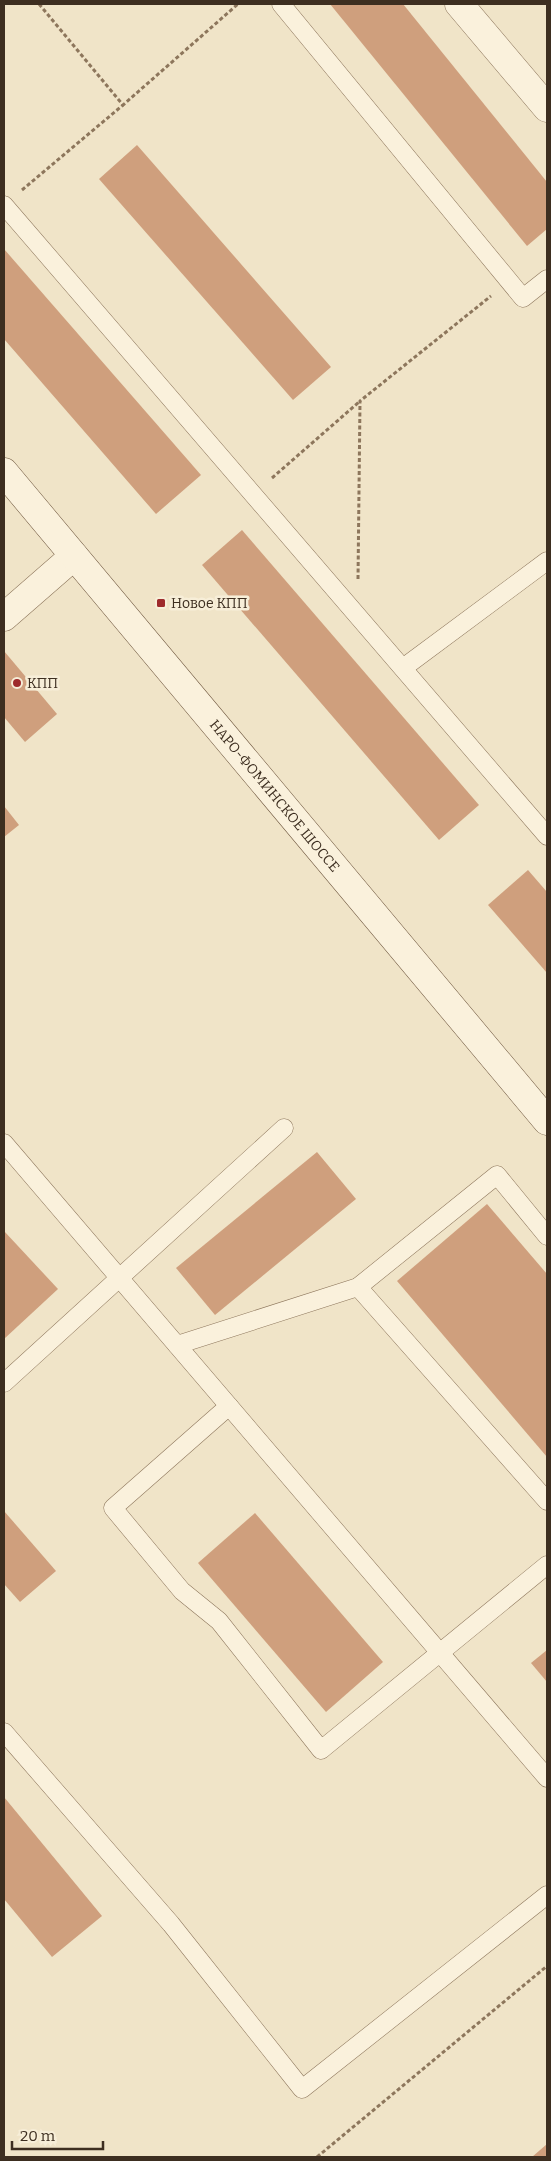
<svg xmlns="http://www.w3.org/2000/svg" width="551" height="2161" font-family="Bitter,serif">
<rect width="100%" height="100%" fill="#f0e4c8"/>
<!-- building -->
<g fill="#cf9f7d">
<polygon points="330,4 403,4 547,182 547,229 527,246"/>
<polygon points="137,145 331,367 293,400 99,179"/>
<polygon points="4,249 201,475 156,514 4,339"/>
<polygon points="242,530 479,805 439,840 202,565"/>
<polygon points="4,651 57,714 25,742 4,717"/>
<polygon points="4,806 19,825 4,837"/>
<polygon points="528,870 547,892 547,973 488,905"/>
<polygon points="317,1152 356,1199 215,1315 176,1268"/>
<polygon points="487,1204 547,1274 547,1457 397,1281"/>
<polygon points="4,1231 58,1289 4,1339"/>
<polygon points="4,1511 56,1571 20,1602 4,1584"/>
<polygon points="255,1513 383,1662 326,1712 198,1563"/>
<polygon points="547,1650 547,1682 531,1663"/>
<polygon points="4,1797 102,1916 52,1957 4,1899"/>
<polygon points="547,2144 547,2157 532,2157"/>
</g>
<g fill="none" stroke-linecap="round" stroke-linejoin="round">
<defs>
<g id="service">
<polyline points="281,4 523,298 547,279"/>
<polyline points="4,205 547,836"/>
<polyline points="403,668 547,561"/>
<polyline points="4,1143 547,1778"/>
<polyline points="358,1287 547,1501"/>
<polyline points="177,1345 358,1287 497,1175 547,1236"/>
<polyline points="4,1383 284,1128"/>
<polyline points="229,1406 113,1508 182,1591 219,1621 321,1750 547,1565"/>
<polyline points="4,1732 171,1924 302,2089 547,1895"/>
</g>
<g id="minor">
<polyline points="459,4 547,108"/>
<polyline points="4,617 74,556"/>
</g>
<g id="secondary">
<path id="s1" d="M4,472L547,1121"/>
</g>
</defs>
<!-- service casing -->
<use href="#service" stroke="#8d765c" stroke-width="19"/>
<!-- minor casing -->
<use href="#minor" stroke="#8d765c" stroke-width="29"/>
<!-- secondary casing -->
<use href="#secondary" stroke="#6f573f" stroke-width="29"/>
<!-- path -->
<g stroke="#8d765c" stroke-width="3" stroke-dasharray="4 2.5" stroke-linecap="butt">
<polyline points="39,4 123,105 238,4"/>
<polyline points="22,190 123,105"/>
<polyline points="272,478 359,402"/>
<polyline points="358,579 360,401 491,296"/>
<polyline points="317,2157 547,1966"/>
</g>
<!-- service -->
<use href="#service" stroke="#faf1dc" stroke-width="18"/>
<!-- minor -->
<use href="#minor" stroke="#faf1dc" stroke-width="28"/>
<!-- secondary -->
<use href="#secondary" stroke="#faf1dc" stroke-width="28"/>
</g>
<!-- markers -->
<g fill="#9e2a2b" stroke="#f7eed8" stroke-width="2">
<rect x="156" y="598" width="10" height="10" rx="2.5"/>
<circle cx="17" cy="683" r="5"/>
</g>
<g text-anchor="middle" stroke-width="5" stroke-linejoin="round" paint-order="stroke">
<!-- poi labels -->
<g font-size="14" fill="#3d2e20" stroke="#f7eed8" text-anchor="start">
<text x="171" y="608">Новое КПП</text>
<text x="27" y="688">КПП</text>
</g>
<!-- street labels -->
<g font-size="14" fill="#3d2e20" stroke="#f7eed8">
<text dy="5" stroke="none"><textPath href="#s1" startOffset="422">НАРО-ФОМИНСКОЕ ШОССЕ</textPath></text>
</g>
</g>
<!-- border -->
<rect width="551" height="2161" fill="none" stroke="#3d2e20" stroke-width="10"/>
<!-- scale -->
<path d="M12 2141v8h91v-8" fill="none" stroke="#3d2e20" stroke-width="2.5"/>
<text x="20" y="2141" font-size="15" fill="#3d2e20" stroke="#f7eed8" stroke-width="4" paint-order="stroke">20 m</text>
</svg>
